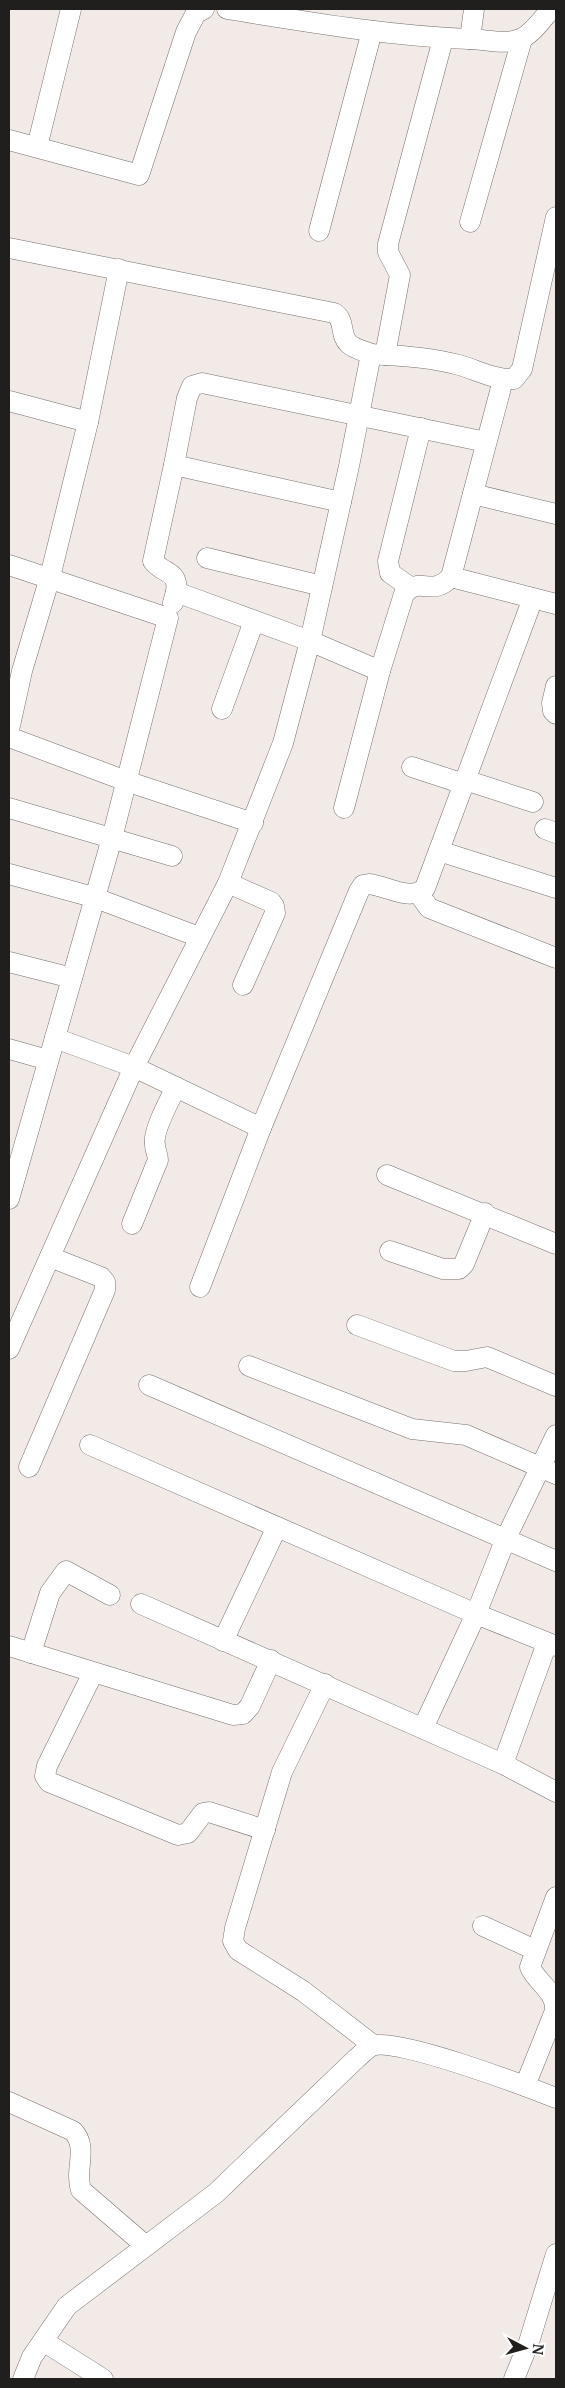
<svg xmlns="http://www.w3.org/2000/svg" width="565" height="2388" font-family="Merriweather,serif">
<rect width="100%" height="100%" fill="#f1eae7"/>
<g fill="none" stroke-linecap="round" stroke-linejoin="round">
<defs>
<g id="minor">
<path d="M227,9C308,22 388,36 469,39C485,39 507,46 522,38C533,33 543,18 551,9"/>
<polyline points="470,39 474,9"/>
<polyline points="9,140 139,175 186,32 196,13 204,9"/>
<polyline points="37,147 71,9"/>
<polyline points="470,222 522,39"/>
<polyline points="319,231 372,31"/>
<path d="M9,248L334,313C346,320 339,335 349,344C355,349 364,351 371,354"/>
<polyline points="385,355 400,275 388,252 388,244 443,39"/>
<polyline points="503,380 451,577 556,604"/>
<polyline points="9,401 88,422 50,577 22,671 9,730"/>
<polyline points="88,422 119,269"/>
<polyline points="174,465 187,398 192,386 202,383 486,442"/>
<polyline points="473,494 556,514"/>
<polyline points="207,558 322,586"/>
<polyline points="9,565 168,618 112,838 9,1199"/>
<polyline points="410,587 390,573 388,561 421,428"/>
<path d="M176,592C179,570 164,575 153,561L174,465L341,502"/>
<polyline points="173,603 176,592 310,641 380,671"/>
<polyline points="556,686 552,703 553,711 556,714"/>
<polyline points="222,709 254,621"/>
<polyline points="9,737 126,781 253,823"/>
<polyline points="412,767 464,784"/>
<polyline points="465,780 533,802"/>
<polyline points="9,808 172,856"/>
<path d="M344,808L380,671L404,594C420,575 431,598 451,577"/>
<polyline points="545,829 556,833"/>
<polyline points="439,851 556,888"/>
<polyline points="9,874 93,897 199,937"/>
<polyline points="228,883 271,902 274,906 275,913 243,985"/>
<polyline points="419,894 429,908 556,958"/>
<polyline points="9,962 72,978"/>
<polyline points="55,1038 134,1067 261,1128"/>
<polyline points="9,1049 48,1060"/>
<polyline points="387,1175 556,1244"/>
<path d="M132,1224L158,1160C158,1154 155,1151 155,1145C152,1131 170,1100 176,1087"/>
<polyline points="390,1251 443,1269 459,1269 464,1264 485,1213"/>
<path d="M200,1287L261,1128L359,891L363,885L369,884C387,886 410,902 425,888L533,598"/>
<polyline points="357,1325 454,1361 466,1361 487,1357 556,1386"/>
<path d="M9,1349L134,1067L228,883L283,743L310,641L349,466L371,354C400,356 430,357 459,365C477,370 495,380 514,379L522,369L556,217"/>
<polyline points="249,1366 412,1429 466,1435 556,1474"/>
<polyline points="149,1385 556,1561"/>
<polyline points="90,1445 476,1614 556,1646"/>
<polyline points="29,1467 105,1290 105,1282 101,1277 50,1257"/>
<polyline points="141,1604 503,1764 556,1792"/>
<polyline points="223,1641 277,1527"/>
<polyline points="9,1646 233,1715 243,1714 250,1706 271,1660"/>
<polyline points="31,1653 50,1593 66,1571 110,1595"/>
<polyline points="93,1673 47,1766 45,1776 49,1782 178,1835 188,1833 203,1813 209,1812 265,1830"/>
<polyline points="325,1684 282,1772 235,1928 233,1941 238,1950 303,1991 373,2045"/>
<polyline points="423,1728 476,1614 506,1538 556,1435"/>
<polyline points="503,1764 547,1643"/>
<polyline points="483,1926 535,1950"/>
<path d="M525,2086L555,2011C557,1992 537,1983 530,1967L556,1897"/>
<path d="M9,2102L73,2131C89,2148 74,2169 81,2190L146,2246"/>
<polyline points="43,2341 103,2379"/>
<path d="M23,2379L32,2357L67,2306L216,2193L357,2058C362,2054 367,2048 372,2046C394,2036 528,2087 556,2098"/>
<polyline points="514,2379 529,2342 556,2254"/>
</g>
</defs>
<!-- minor casing -->
<use href="#minor" stroke="#78716f" stroke-width="21"/>
<!-- minor -->
<use href="#minor" stroke="#fff" stroke-width="20"/>
</g>
<!-- border -->
<rect width="565" height="2388" fill="none" stroke="#211f1e" stroke-width="20"/>
<!-- north arrow -->
<g transform="translate(525 2348) rotate(96)" stroke="#ffffff" stroke-width="4" paint-order="stroke">
<path d="M0-4L9 19L0 12L-9 19Z" fill="#211f1e"/>
<text y="-8" font-size="14" font-weight="bold" text-anchor="middle" fill="#211f1e">N</text>
</g>
</svg>
